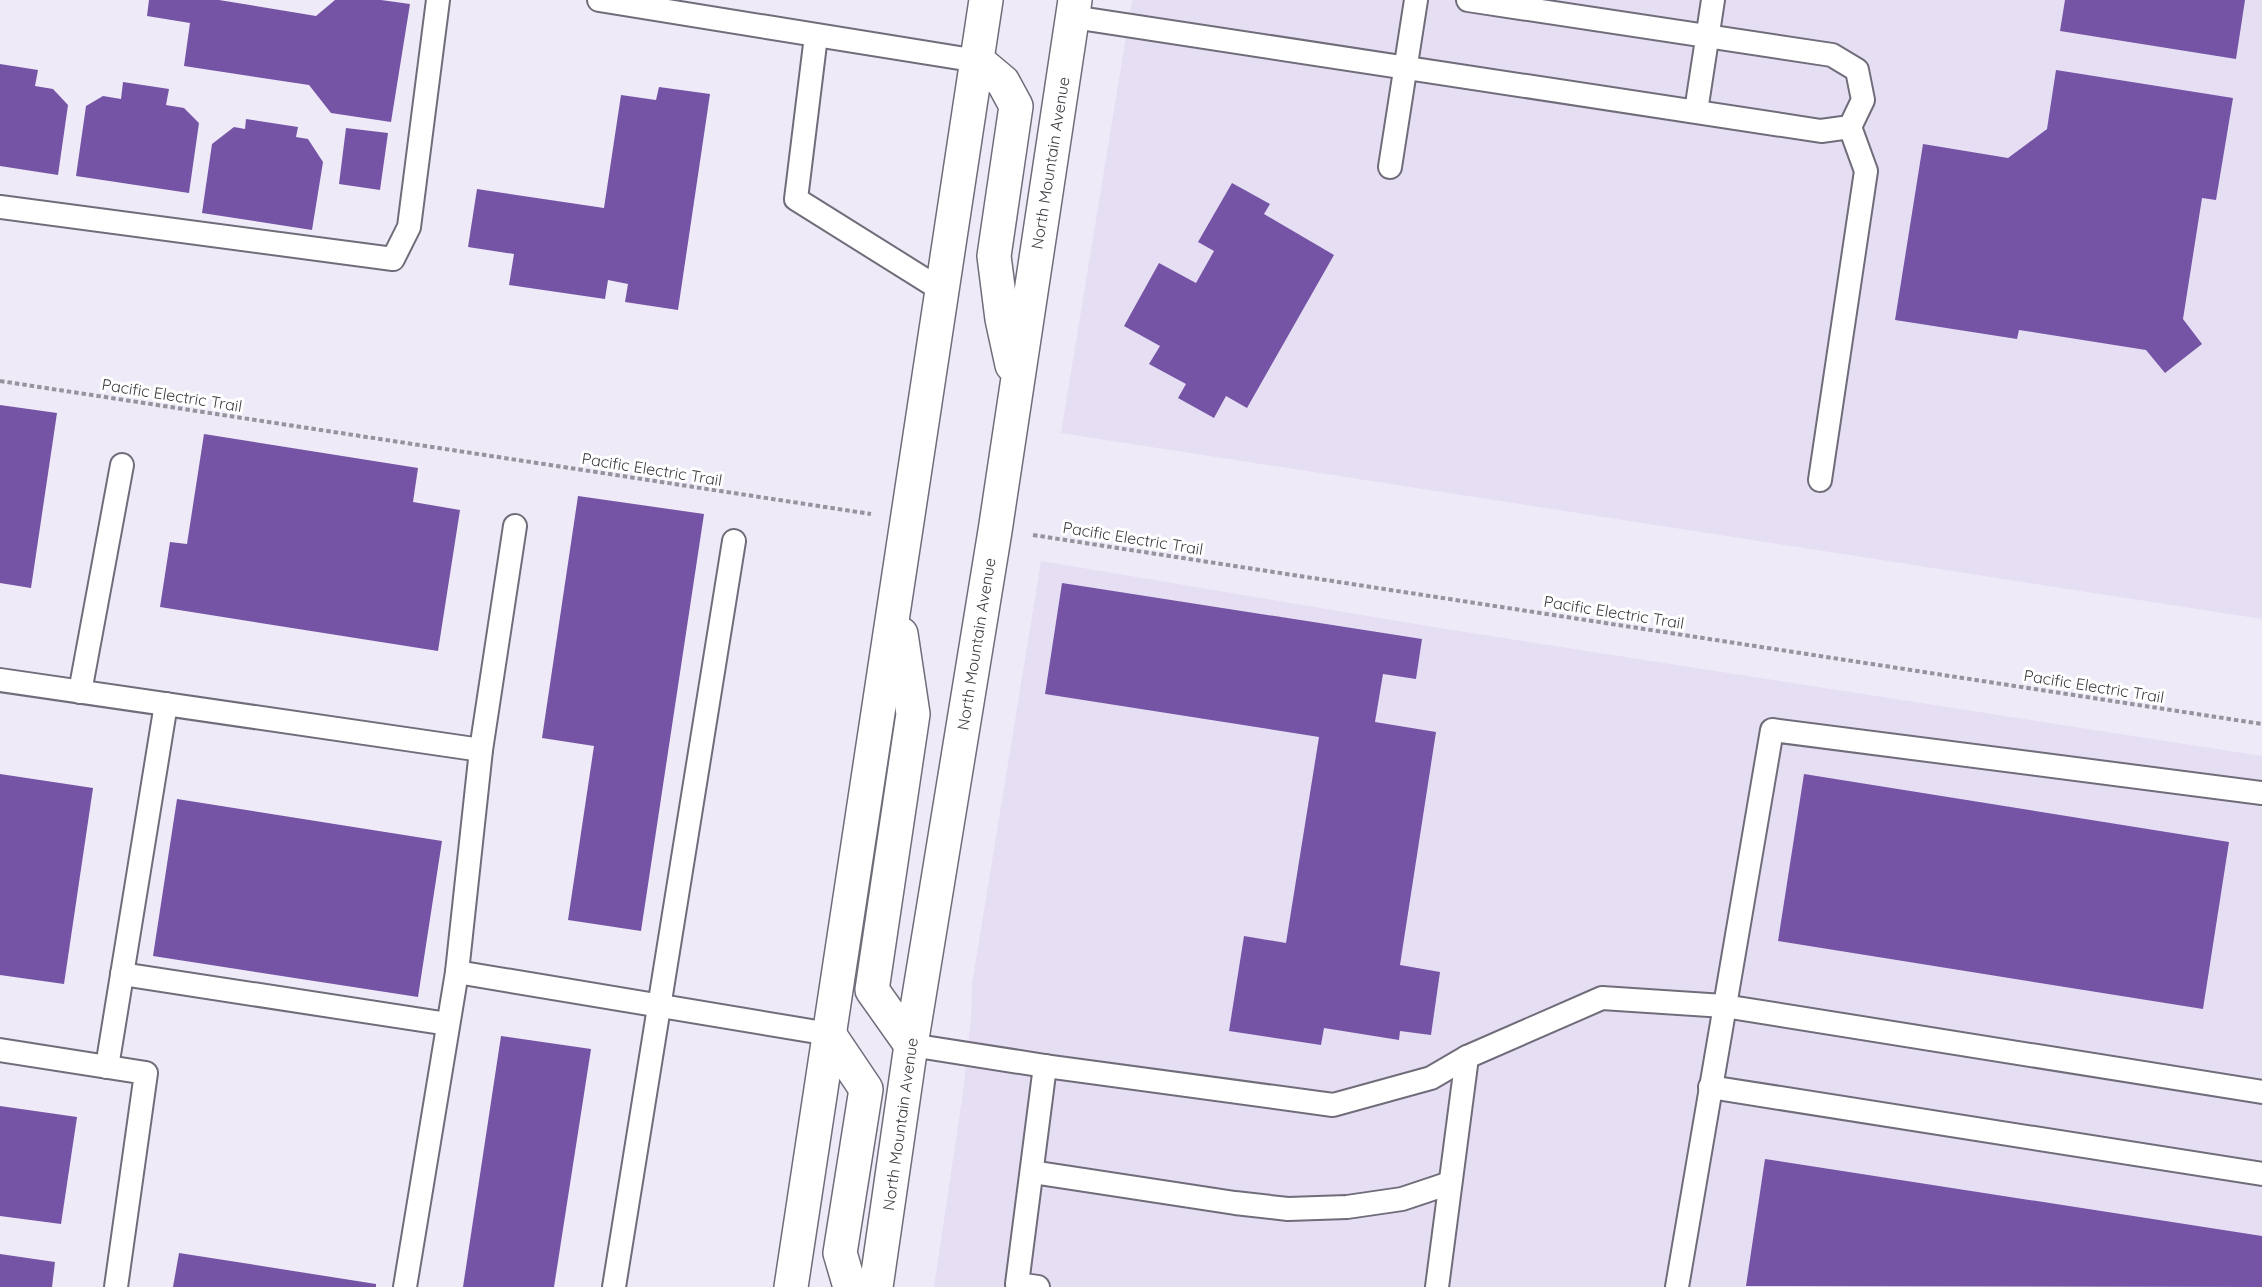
<svg xmlns="http://www.w3.org/2000/svg" width="2262" height="1287" font-family="Quicksand,sans-serif">
<rect width="100%" height="100%" fill="#eeeaf8"/>
<!-- built -->
<g fill="#e6dff4">
<polygon points="1132,0 2262,0 2262,619 1061,433"/>
<polygon points="1041,561 1446,629 2262,756 2262,1287 934,1287 963,1092 971,1017 972,984"/>
</g>
<!-- building -->
<g fill="#7554a5">
<polygon points="149,0 219,0 316,16 335,0 381,0 410,4 391,122 331,113 309,85 184,66 190,23 147,16"/>
<polygon points="2065,0 2245,0 2236,59 2060,31"/>
<polygon points="0,64 38,70 35,86 53,89 68,105 58,175 0,166"/>
<polygon points="2056,70 2233,98 2216,200 2202,198 2183,319 2202,344 2165,373 2146,350 2019,330 2017,339 1895,320 1923,144 2008,158 2047,129"/>
<polygon points="123,82 169,89 166,105 184,108 199,123 189,193 76,176 86,106 103,96 121,99"/>
<polygon points="659,87 710,94 678,310 625,302 628,284 608,280 605,299 509,285 514,254 468,247 477,189 604,208 621,95 656,100"/>
<polygon points="246,119 298,127 296,137 308,139 323,162 312,230 202,213 212,144 234,127 245,129"/>
<polygon points="346,128 388,133 380,190 339,184"/>
<polygon points="1232,183 1270,204 1264,214 1334,255 1247,408 1226,396 1214,418 1178,398 1186,384 1149,364 1160,346 1124,326 1159,263 1196,283 1214,251 1198,242"/>
<polygon points="0,405 57,413 31,588 0,583"/>
<polygon points="204,434 418,468 413,502 460,510 438,651 160,607 170,542 187,544"/>
<polygon points="578,496 704,514 641,931 568,920 594,746 542,738"/>
<polygon points="1062,583 1422,639 1416,679 1383,674 1375,722 1436,732 1400,965 1440,972 1431,1035 1400,1031 1399,1040 1324,1028 1321,1045 1229,1031 1244,936 1286,943 1319,737 1045,694"/>
<polygon points="0,774 93,788 64,984 0,975"/>
<polygon points="1804,774 2229,842 2203,1009 1778,941"/>
<polygon points="177,799 442,841 418,997 153,956"/>
<polygon points="501,1036 591,1049 554,1287 463,1287"/>
<polygon points="0,1106 77,1117 61,1224 0,1216"/>
<polygon points="1765,1159 2262,1236 2262,1287 1746,1286"/>
<polygon points="179,1253 376,1284 376,1287 173,1287"/>
<polygon points="0,1254 55,1262 52,1287 0,1287"/>
</g>
<g fill="none" stroke-linecap="round" stroke-linejoin="round">
<defs>
<g id="lane">
<polyline points="599,0 978,61"/>
<polyline points="1073,17 1821,131 1850,127 1863,100 1857,70 1832,55 1468,0"/>
<polyline points="816,36 796,199 943,291"/>
<polyline points="1696,111 1713,0"/>
<polyline points="1390,167 1416,0"/>
<polyline points="0,207 393,259 409,227 438,0"/>
<polyline points="1820,480 1866,171 1850,127"/>
<polyline points="0,680 481,750 457,972 405,1287"/>
<polyline points="80,692 122,465"/>
<polyline points="481,750 515,526"/>
<polyline points="457,972 829,1034"/>
<polyline points="122,974 448,1024"/>
<polyline points="911,1045 1045,1066 1333,1105 1431,1078 1467,1057 1602,998 1724,1006 2262,1092"/>
<polyline points="0,1050 146,1073 116,1287"/>
<polyline points="107,1067 166,704"/>
<polyline points="1710,1087 2262,1174"/>
<polyline points="1032,1172 1235,1203 1288,1209 1347,1207 1402,1199 1450,1183"/>
<polyline points="614,1287 734,541"/>
<polyline points="1038,1287 1017,1284 1045,1066"/>
<polyline points="1437,1287 1467,1057"/>
<polyline points="1677,1287 1772,730 2262,793"/>
</g>
<g id="primary">
<polyline points="978,61 1003,82 1016,106 994,256 1002,319 1012,365"/>
<polyline points="901,634 913,714 872,990 911,1045"/>
<polyline points="829,1034 866,1089 840,1253 850,1287"/>
<polyline points="791,1287 986,0"/>
<polyline points="876,1287 911,1045 995,531 1075,0"/>
</g>
</defs>
<!-- lane casing -->
<use href="#lane" stroke="#706c79" stroke-width="26"/>
<!-- primary casing -->
<use href="#primary" stroke="#706c79" stroke-width="36"/>
<!-- path -->
<g stroke="#96939d" stroke-width="4" stroke-dasharray="4.5 3" stroke-linecap="butt">
<polyline points="0,381 871,514"/>
<polyline points="1033,535 2262,724"/>
</g>
<!-- lane -->
<use href="#lane" stroke="#fff" stroke-width="22"/>
<!-- primary -->
<use href="#primary" stroke="#fff" stroke-width="33"/>
</g>
<g text-anchor="middle" stroke-width="6" stroke-linejoin="round" paint-order="stroke">
<!-- street labels -->
<g font-size="16" fill="#3c3a40" stroke="#fff">
<text transform="translate(1050 163) rotate(-81)" y="6">North Mountain Avenue</text>
<text transform="translate(172 395) rotate(9)" y="6">Pacific Electric Trail</text>
<text transform="translate(652 469) rotate(9)" y="6">Pacific Electric Trail</text>
<text transform="translate(1133 538) rotate(9)" y="6">Pacific Electric Trail</text>
<text transform="translate(1614 612) rotate(9)" y="6">Pacific Electric Trail</text>
<text transform="translate(976 644) rotate(-81)" y="6">North Mountain Avenue</text>
<text transform="translate(2094 686) rotate(9)" y="6">Pacific Electric Trail</text>
<text transform="translate(900 1124) rotate(-82)" y="6">North Mountain Avenue</text>
</g>
</g>
</svg>
